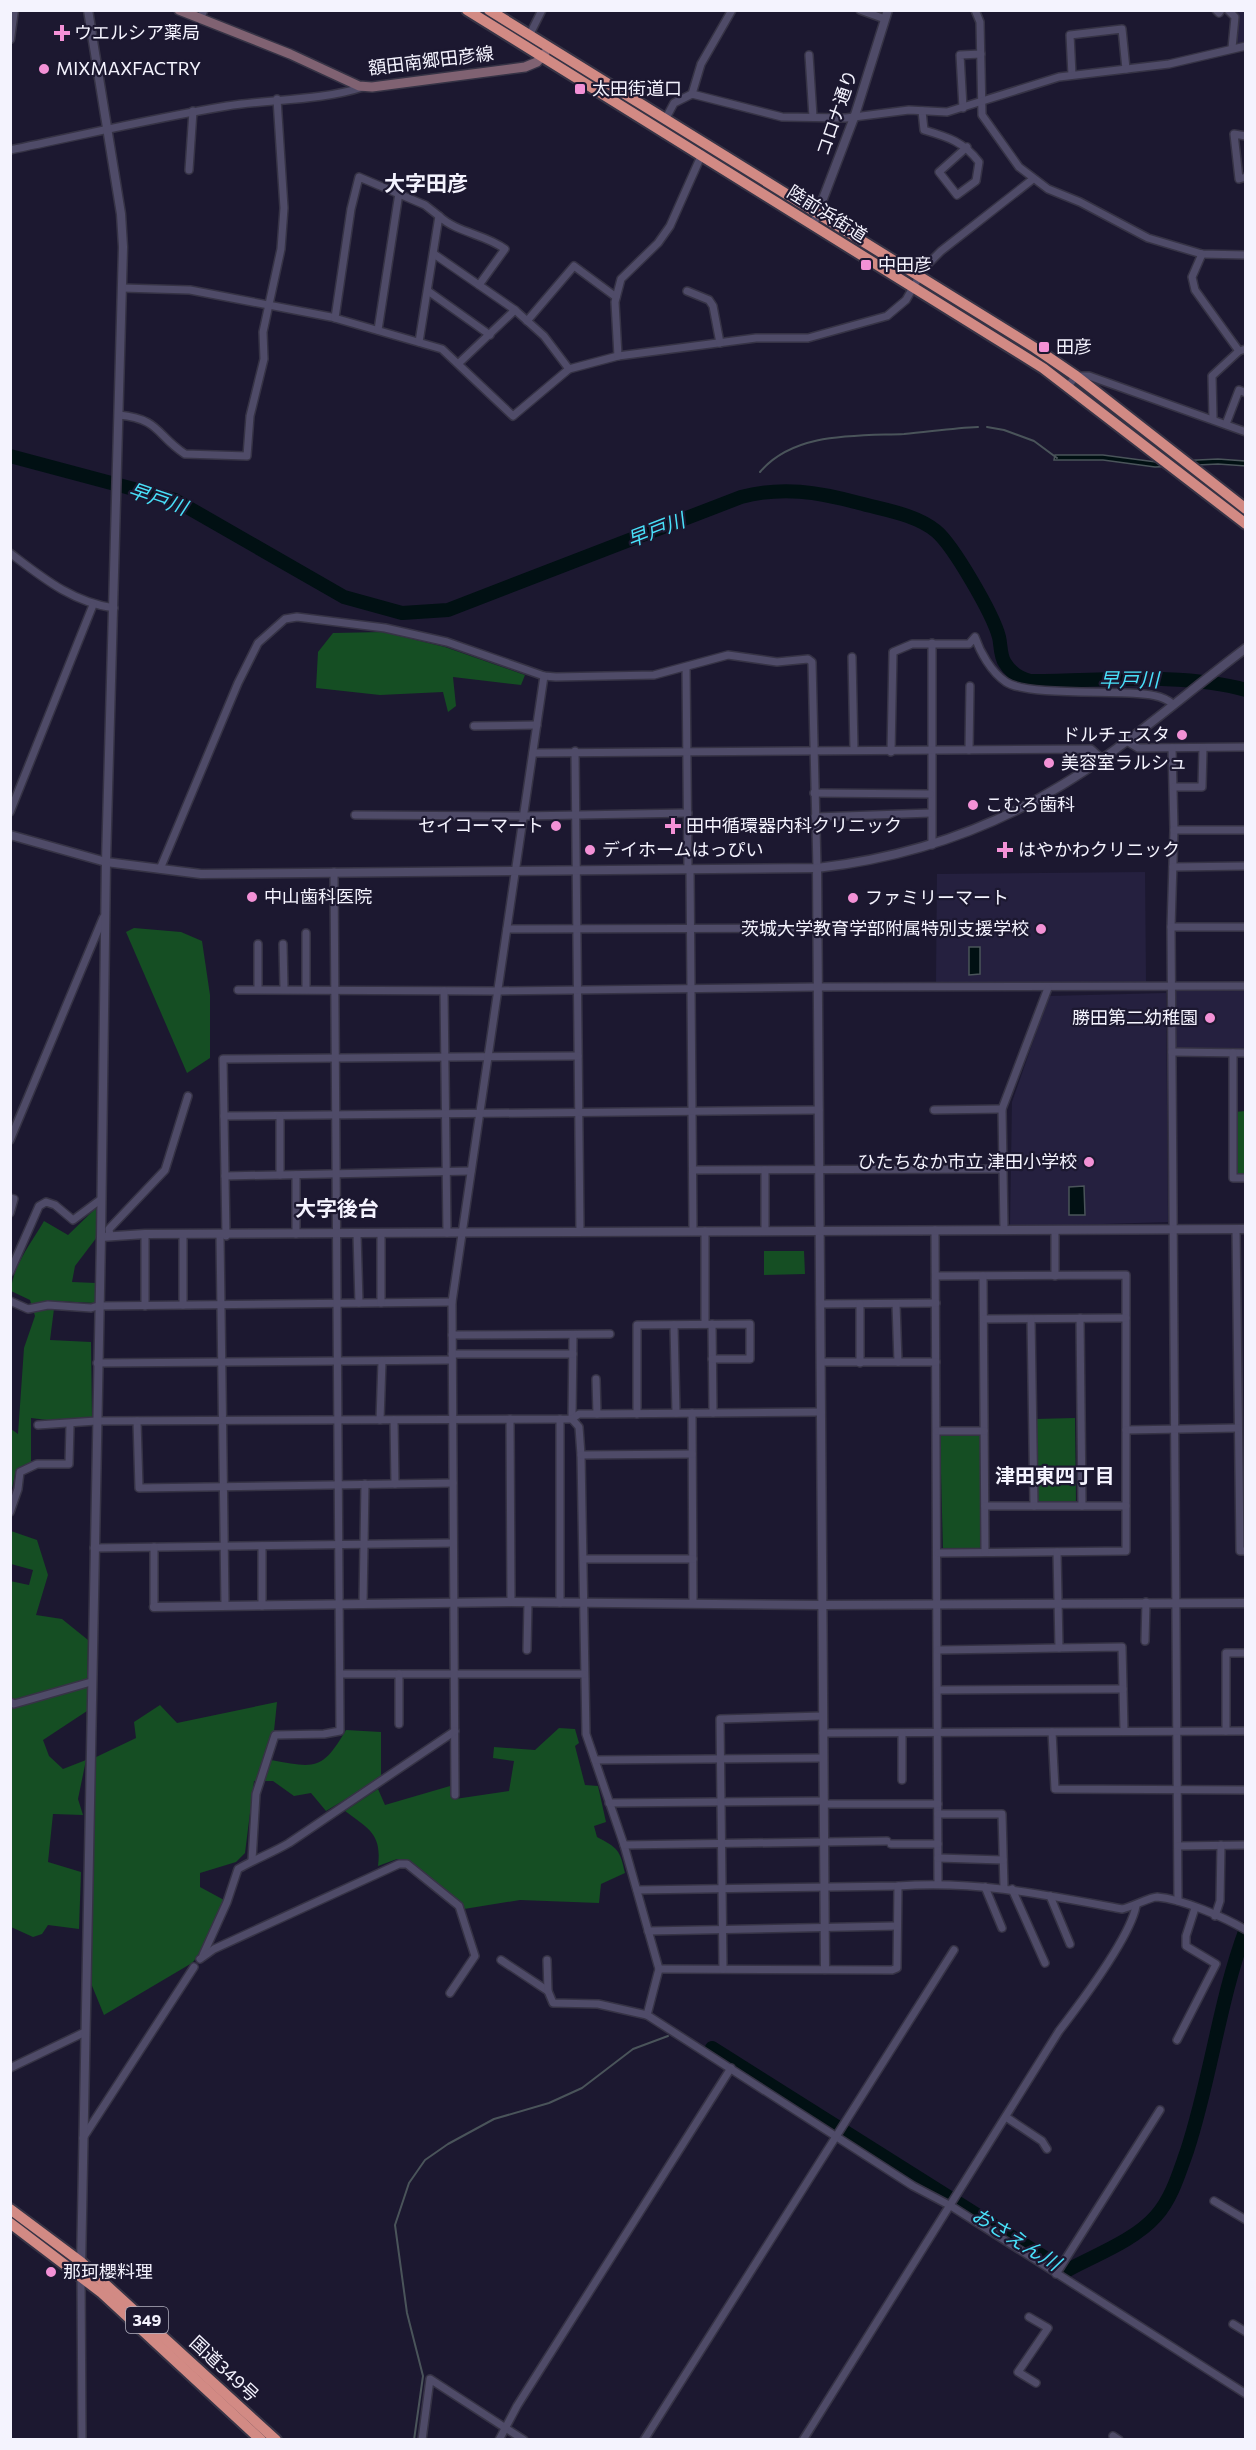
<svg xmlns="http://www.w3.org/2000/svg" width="1256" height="2450" font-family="Commissioner,'Noto Sans JP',sans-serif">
<rect width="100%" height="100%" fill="#1c1830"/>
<!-- built -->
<g fill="#25203f">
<polygon points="1231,11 1245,11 1245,43 1234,44"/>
<polygon points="1145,872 1146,983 936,985 937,874"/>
<polygon points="1245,988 1245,1048 1174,1049 1174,989"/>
<polygon points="1166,993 1168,1222 1010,1227 1012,1102 1049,996"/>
</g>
<!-- green -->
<g fill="#154e23">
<polygon points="383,632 445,647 525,675 521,685 453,677 456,706 448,712 443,692 380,695 316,688 318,652 333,633"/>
<polygon points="134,928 181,932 202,941 210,995 210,1058 187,1073 126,932"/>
<polygon points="1245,1111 1245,1175 1236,1175 1235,1112"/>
<path d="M96,1208L97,1237L75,1266L72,1282L96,1283L95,1303L55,1301L50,1340L91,1342L92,1419L64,1422L31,1418V1463L16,1470L11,1493V1429L18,1434L24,1348L35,1316L30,1300L11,1291C12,1267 32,1242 44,1221L68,1235Z"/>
<polygon points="764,1251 804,1251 805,1274 764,1275"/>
<polygon points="1075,1418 1076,1503 1036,1504 1035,1419"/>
<polygon points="980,1434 981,1551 943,1550 940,1435"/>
<polygon points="11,1531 37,1540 48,1575 36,1615 62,1619 88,1640 87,1711 43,1740 49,1756 63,1769 86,1760 78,1799 83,1815 53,1814 48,1862 81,1872 79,1929 48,1925 42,1934 33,1937 11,1927 10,1581 29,1585 33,1570 11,1564"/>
<path d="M277,1702L271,1760C315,1768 322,1771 346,1730L381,1732V1778L326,1811L311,1793L294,1796L273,1781H254L245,1853L236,1862L200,1873V1887L224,1900L199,1955L192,1963L104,2015L88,1976L92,1759L136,1738L134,1722L160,1705L177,1723Z"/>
<path d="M559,1728L575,1729L579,1743L575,1746L585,1785L598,1786L606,1822L594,1826L597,1837C618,1848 620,1850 625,1873L601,1884L599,1903L520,1900L464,1909L408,1860L397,1859L378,1866C382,1834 369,1829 345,1811L378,1789L385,1805L450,1786V1795L455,1799L509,1791L514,1761L493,1758L494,1747L535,1750Z"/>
</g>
<!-- water -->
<g fill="#011013" stroke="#4a545a" stroke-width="1.5">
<polygon points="1055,455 1103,455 1156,462 1218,459 1245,461 1246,466 1218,464 1155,467 1103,460 1054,460"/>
<polygon points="969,947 980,947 980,974 969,975"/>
<polygon points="1084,1186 1085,1215 1069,1215 1069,1187"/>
</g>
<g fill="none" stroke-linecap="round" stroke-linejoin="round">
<!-- stream -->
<g stroke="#4a545a" stroke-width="2">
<polyline points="987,427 1004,430 1034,441 1057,458"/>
<path d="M760,472C794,432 855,436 904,434C928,432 953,428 978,427"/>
<polyline points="414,2440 423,2376 407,2313 395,2225 409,2183 425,2160 448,2144 494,2119 549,2103 582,2088 633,2049 668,2036"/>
</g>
<!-- river -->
<g stroke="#011013" stroke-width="14">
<path d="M10,456L175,500L344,597L402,613L448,610L741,497C782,486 818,492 859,503C884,510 915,514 936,531C953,545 993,614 999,637C1001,645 1000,656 1005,663C1011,673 1019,678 1030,681C1095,681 1185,672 1246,690"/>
<path d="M712,2048L1066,2271C1095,2255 1134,2241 1156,2216C1172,2198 1179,2173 1187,2151C1211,2078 1219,2001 1246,1929"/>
</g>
<defs>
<g id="minor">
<polyline points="860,10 885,19"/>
<polyline points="975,10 980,22 982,115 1019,167 1048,189 1080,202 1148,238 1202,254 1246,255"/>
<polyline points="1216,10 1219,13 1221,10"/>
<polyline points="1228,10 1235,17 1232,48"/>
<polyline points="200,19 204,10"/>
<polyline points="529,36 542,10"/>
<polyline points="809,55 813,117"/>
<polyline points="1072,75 1070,35 1122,29 1126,69"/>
<polyline points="692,94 701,64 732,10"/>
<polyline points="963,108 960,55 981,54"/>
<path d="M922,111L924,130C948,137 964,142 979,162L976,181L957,195L939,172L967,147"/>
<polyline points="665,120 674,103 692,94 782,117 846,118 909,110 947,112 1059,77 1169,64 1246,46"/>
<polyline points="1246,136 1234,134 1239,179 1246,177"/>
<path d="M10,150C83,135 154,118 227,106C271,99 320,101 363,87"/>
<polyline points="189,170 193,111"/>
<polyline points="434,254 515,310"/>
<polyline points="1202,254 1192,277 1195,290 1239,351"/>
<polyline points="122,288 190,290 331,317 442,349 513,416 569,369 618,356 756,338 808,338 887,316 906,300 924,268 941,251 1033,179"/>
<polyline points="428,291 490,335"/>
<polyline points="687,291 709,300 713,306 720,343"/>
<polyline points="335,318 351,209 359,177 425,205 439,216"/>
<polyline points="527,321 574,266 616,297"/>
<polyline points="378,330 399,193"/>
<path d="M419,342L439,216C457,233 485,234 505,249L479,285"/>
<polyline points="618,356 615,302 621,279 658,243 670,226 702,154"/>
<polyline points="459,363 515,310 544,336 569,369"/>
<polyline points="1068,386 1076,376 1089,376 1246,432"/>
<path d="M119,415C160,419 156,435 185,454L247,456L250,416L264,359L263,332L281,249L284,208L277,99"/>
<polyline points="1213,419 1212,376 1239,351 1246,349"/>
<polyline points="1226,424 1239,390 1246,393"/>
<path d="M10,553C43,578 72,602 114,608"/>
<polyline points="932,643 932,845"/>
<polyline points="852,657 854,750"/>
<polyline points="686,667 688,869"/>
<polyline points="474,726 537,725"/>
<polyline points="1125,740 1138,748 1246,747"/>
<polyline points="1172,748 1174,830 1171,927 1178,1901"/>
<polyline points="969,750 970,686"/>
<polyline points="575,751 580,1232"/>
<path d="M891,752L893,652L912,644H969L975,637C980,652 991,672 1006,682C1026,695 1102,691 1129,693C1144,694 1161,694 1173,704"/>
<polyline points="533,753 1091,749 1101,758"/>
<polyline points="1174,787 1202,787 1203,748"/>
<polyline points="814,793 930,794"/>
<polyline points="10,812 93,605"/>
<polyline points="355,815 524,816 688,813"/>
<polyline points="815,817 931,813"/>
<polyline points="1174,830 1246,830"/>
<polyline points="1173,867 1246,866"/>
<polyline points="160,869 238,683 258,643 285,619 297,617 385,628 447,642 544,676 556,677 654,675 728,655 777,662 808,659 812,662 817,868"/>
<polyline points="690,869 693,1231"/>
<polyline points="1171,927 1246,927"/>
<polyline points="507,929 817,928"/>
<polyline points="306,933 306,989"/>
<polyline points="258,944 258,989"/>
<polyline points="283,944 284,989"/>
<polyline points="238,990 498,991 818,987 1246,986"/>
<polyline points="444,991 447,1233"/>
<polyline points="1172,1052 1246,1053"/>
<polyline points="1233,1053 1233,1178 1246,1178"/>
<polyline points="934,1110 1002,1109"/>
<polyline points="224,1116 819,1110"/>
<polyline points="280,1117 280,1175"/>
<polyline points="10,1140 103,918"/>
<polyline points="693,1170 1003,1169"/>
<polyline points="765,1170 765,1231"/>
<polyline points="296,1175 296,1234"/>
<polyline points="225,1176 471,1171"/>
<polyline points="10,1198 14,1199 10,1213"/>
<polyline points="1236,1229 1240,1551 1246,1551"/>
<polyline points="935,1230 938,1883"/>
<polyline points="1004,1230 1002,1109 1048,988"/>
<polyline points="1055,1230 1055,1276"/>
<polyline points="705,1231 705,1324"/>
<polyline points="145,1234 145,1306"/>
<polyline points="357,1234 359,1303"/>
<polyline points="183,1235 183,1305"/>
<polyline points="110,1236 109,1229 165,1170 188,1096"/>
<polyline points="220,1236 225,1605"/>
<polyline points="226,1236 223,1059 578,1056"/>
<polyline points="10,1272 39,1206 46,1202 55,1205 73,1220 100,1200"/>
<polyline points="936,1276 1126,1275 1126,1551 938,1553"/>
<polyline points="983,1276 985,1552"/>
<polyline points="10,1301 28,1309 48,1305 91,1308 98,1306 452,1302"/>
<polyline points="381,1303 381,1234"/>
<polyline points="820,1304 936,1303"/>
<polyline points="860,1304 860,1363"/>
<polyline points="896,1304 898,1362"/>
<polyline points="1080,1318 1082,1506"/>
<polyline points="984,1319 1126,1318"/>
<polyline points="1031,1319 1034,1506"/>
<polyline points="712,1324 713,1413"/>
<polyline points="674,1325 676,1413"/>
<polyline points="452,1335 610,1334"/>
<polyline points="573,1335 572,1419 579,1427 581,1455 586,1734 624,1845 659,1969 647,2015 913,2186 951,2206 1246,2394"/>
<polyline points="452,1354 573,1354"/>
<polyline points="821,1362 936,1362"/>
<polyline points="97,1363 452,1360"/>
<polyline points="596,1379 597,1414"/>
<polyline points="692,1413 693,1602"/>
<polyline points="637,1414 637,1325 750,1324 750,1359 712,1359"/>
<polyline points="510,1419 511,1602"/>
<polyline points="560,1419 560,1603"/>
<polyline points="380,1420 382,1361"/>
<polyline points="394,1420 395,1484"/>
<polyline points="137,1421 139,1488 453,1483"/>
<polyline points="38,1425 96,1421 572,1419 579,1414 597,1414 821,1412"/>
<polyline points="1126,1430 1238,1428"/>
<polyline points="937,1431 984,1431"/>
<polyline points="581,1455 692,1454"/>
<polyline points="985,1506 1126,1506"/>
<polyline points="10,1512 18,1489 20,1472 37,1464 69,1464 70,1425"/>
<polyline points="262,1546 262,1606"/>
<polyline points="94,1548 453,1543"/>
<polyline points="1057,1552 1059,1648 1122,1647 1124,1731"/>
<polyline points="584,1559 693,1559"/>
<polyline points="363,1604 365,1484"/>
<polyline points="154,1607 154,1547"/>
<polyline points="1145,1641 1146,1602"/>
<polyline points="527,1650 528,1602"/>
<polyline points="938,1650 1059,1648"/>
<polyline points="340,1674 584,1674"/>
<polyline points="939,1690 1123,1689"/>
<polyline points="10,1702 14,1704 91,1682"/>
<polyline points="399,1724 399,1674"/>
<polyline points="1226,1731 1226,1653 1246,1653"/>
<polyline points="1052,1732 1055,1789 1246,1790"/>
<polyline points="823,1733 1246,1731"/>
<polyline points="902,1733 902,1780"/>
<polyline points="595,1760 823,1758"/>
<polyline points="455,1795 452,1302 544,676"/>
<polyline points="609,1803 824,1801"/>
<polyline points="824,1804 938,1804"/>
<polyline points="938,1814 1002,1814 1004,1888"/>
<polyline points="891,1844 938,1844"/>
<polyline points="624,1845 887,1841"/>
<polyline points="1178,1846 1246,1845"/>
<polyline points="938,1858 1003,1860"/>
<polyline points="252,1860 256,1794 275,1735 324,1734 340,1731 334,872"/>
<polyline points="985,1887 1002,1928"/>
<polyline points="1012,1889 1045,1963"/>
<path d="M637,1890L898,1886C974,1880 1047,1895 1122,1909C1132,1907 1150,1897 1157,1897C1182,1899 1224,1917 1246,1930"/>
<polyline points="1050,1896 1070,1944"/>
<polyline points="1215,1916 1220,1901 1221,1845"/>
<polyline points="648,1931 897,1926"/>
<path d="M203,1955L227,1902L238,1869C255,1859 272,1853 289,1843L455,1731"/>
<polyline points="200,1959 214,1949 399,1864 407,1864 459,1906 475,1956 450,1993"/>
<polyline points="501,1960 548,1991 553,2003 598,2004 647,2015"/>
<polyline points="547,1960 548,1991"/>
<polyline points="659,1969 892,1970 897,1968 898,1886"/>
<polyline points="723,1969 720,1719 823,1716"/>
<polyline points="1177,2040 1216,1964 1186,1946 1186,1936 1195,1908"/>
<polyline points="10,2068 85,2032"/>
<polyline points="1006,2117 1042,2141 1047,2149"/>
<polyline points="83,2138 194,1967"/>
<polyline points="1214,2201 1246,2220"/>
<polyline points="1056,2274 1160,2110"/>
<polyline points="81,2276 82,2440"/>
<polyline points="1029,2317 1048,2328 1018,2372 1036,2383"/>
<polyline points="1233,2324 1246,2332"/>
<polyline points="1113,2436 1119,2440"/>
<polyline points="422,2440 430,2379 524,2440"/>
<polyline points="499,2440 517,2406 731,2068"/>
<polyline points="644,2440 954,1950"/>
<path d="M803,2440L1059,2031C1079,2005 1130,1937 1136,1906"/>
</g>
<g id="tertiary">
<polyline points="10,39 14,10"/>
<polyline points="813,225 855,115 888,10"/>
<path d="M10,835L106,862L201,874L817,868C904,858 987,831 1062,785C1127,746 1185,694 1246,648"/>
<polyline points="817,868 825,1969"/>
<polyline points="101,1237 145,1234 1246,1229"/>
<polyline points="154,1607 511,1602 822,1605 1246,1603"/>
<polyline points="81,2267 101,1237 106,862 123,247 121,214 88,10"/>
</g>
<polyline id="secondary" points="179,10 290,54 359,86 372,87 525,67 537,62 545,53"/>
<g id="trunk">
<polyline points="467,10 1043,368 1246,524"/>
<polyline points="489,10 1035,348 1076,376 1246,509"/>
<polyline points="10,2209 81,2262 276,2440"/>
<polyline points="10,2223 102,2293 261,2440"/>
</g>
</defs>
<!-- minor casing -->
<use href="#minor" stroke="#363345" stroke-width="10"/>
<!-- tertiary casing -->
<use href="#tertiary" stroke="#363345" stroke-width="11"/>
<!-- secondary casing -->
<use href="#secondary" stroke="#363345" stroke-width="12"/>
<!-- trunk casing -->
<use href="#trunk" stroke="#363345" stroke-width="14"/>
<!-- minor -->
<use href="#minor" stroke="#4f4b68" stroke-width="7"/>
<!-- tertiary -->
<use href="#tertiary" stroke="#4f4b68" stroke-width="8"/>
<!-- secondary -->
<use href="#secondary" stroke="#806272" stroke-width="9"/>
<!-- trunk -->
<use href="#trunk" stroke="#d28a84" stroke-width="10"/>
</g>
<!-- markers -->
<g fill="#f391d6" stroke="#1c1830" stroke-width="2">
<path d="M59 24h6v6h6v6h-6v6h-6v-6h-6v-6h6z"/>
<circle cx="44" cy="69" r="6"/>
<rect x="574" y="83" width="12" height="12" rx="3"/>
<rect x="860" y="259" width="12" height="12" rx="3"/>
<rect x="1038" y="341" width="12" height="12" rx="3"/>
<circle cx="1182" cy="735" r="6"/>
<circle cx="1049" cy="763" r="6"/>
<circle cx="973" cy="805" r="6"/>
<circle cx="556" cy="826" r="6"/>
<path d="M670 817h6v6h6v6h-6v6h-6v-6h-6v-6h6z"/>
<circle cx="590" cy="850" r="6"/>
<path d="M1002 841h6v6h6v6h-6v6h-6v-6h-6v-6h6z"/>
<circle cx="252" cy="897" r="6"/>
<circle cx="853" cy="898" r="6"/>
<circle cx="1041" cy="929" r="6"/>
<circle cx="1210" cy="1018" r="6"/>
<circle cx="1089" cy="1162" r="6"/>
<circle cx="51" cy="2272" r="6"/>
</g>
<g text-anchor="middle" stroke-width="4.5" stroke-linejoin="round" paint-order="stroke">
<!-- shield labels -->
<rect fill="#1c1830" stroke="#b3b1c0" stroke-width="1.5" x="126" y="2307" width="42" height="26" rx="4.5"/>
<g font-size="16" font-weight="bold" fill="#f4f3fe">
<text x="147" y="2326">349</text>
</g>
<!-- poi labels -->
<g font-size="18" fill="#f4f3fe" stroke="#1c1830" text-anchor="start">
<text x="74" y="39">ウエルシア薬局</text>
<text x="56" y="75">MIXMAXFACTRY</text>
<text x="592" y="95">太田街道口</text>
<text x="878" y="271">中田彦</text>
<text x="1056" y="353">田彦</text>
<text x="1170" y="741" text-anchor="end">ドルチェスタ</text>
<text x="1061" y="769">美容室ラルシュ</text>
<text x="985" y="811">こむろ歯科</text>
<text x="544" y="832" text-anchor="end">セイコーマート</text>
<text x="686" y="832">田中循環器内科クリニック</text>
<text x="602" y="856">デイホームはっぴい</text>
<text x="1018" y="856">はやかわクリニック</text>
<text x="264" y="903">中山歯科医院</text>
<text x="865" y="904">ファミリーマート</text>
<text x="1029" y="935" text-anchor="end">茨城大学教育学部附属特別支援学校</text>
<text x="1198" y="1024" text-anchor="end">勝田第二幼稚園</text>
<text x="1077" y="1168" text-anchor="end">ひたちなか市立 津田小学校</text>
<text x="63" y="2278">那珂櫻料理</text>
</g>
<!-- street labels -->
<g font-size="18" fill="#f4f3fe" stroke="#1c1830">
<text transform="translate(431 61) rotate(-7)" y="6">額田南郷田彦線</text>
<text transform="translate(837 113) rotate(-71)" y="6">コロナ通り</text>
<text transform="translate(827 214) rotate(32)" y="6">陸前浜街道</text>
<text transform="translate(224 2369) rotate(43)" y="6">国道349号</text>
</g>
<!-- water labels -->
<g font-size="20" font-style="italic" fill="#49e0f9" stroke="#1c1830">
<text transform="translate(158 499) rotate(19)" y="7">早戸川</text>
<text transform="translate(656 530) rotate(-21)" y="7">早戸川</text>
<text x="1129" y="687">早戸川</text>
<text transform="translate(1016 2239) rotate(32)" y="7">おさえん川</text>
</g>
<!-- neighbourhood labels -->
<g font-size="20" font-weight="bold" fill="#f4f3fe" stroke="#1c1830">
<text x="1055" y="1483">津田東四丁目</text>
</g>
<!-- quarter labels -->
<g font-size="21" font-weight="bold" fill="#f4f3fe" stroke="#1c1830">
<text x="426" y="191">大字田彦</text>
<text x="337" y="1216">大字後台</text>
</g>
</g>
<!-- border -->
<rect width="1256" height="2450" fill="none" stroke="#f4f3fe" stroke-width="24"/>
</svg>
